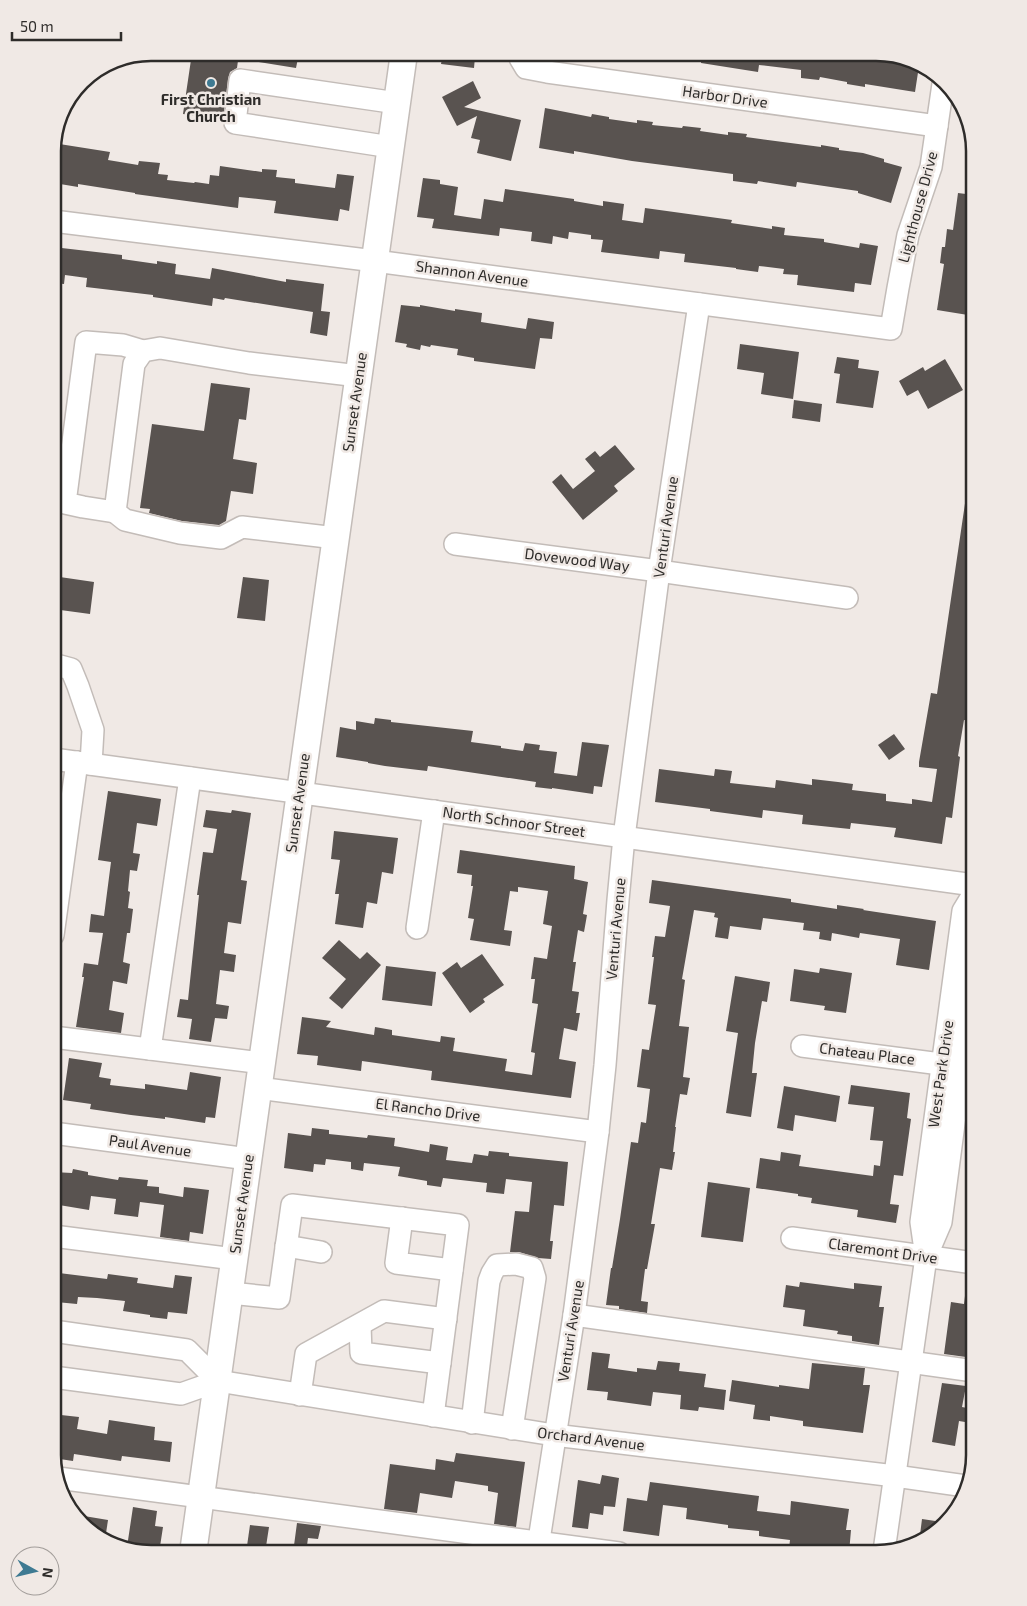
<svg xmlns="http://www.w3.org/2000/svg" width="1027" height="1606" font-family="'Exo 2',sans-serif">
<rect width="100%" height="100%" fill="#f0e9e5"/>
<!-- building -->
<g fill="#595350">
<polygon points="192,53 239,53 237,68 230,72 228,79 223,120 183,114"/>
<polygon points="240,53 299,53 296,68 239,59"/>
<polygon points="443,53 469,53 468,56 475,57 474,68 441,64"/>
<polygon points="702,53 870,53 897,58 919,66 915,92 865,84 865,87 847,84 847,82 820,77 819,80 801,78 801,70 759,65 758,72 701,63"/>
<polygon points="473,81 481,98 464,107 521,120 511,161 477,153 480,140 471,138 477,116 457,126 442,97"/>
<polygon points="545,108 591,117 592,114 609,117 609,119 637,123 637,120 653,122 652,125 682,128 683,126 701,128 700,131 728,135 728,132 747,134 746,137 821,147 821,145 839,148 839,150 863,153 884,159 884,162 902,167 891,203 858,193 858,191 797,182 796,187 758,181 757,184 733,181 733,174 632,161 574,151 574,154 539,148"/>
<polygon points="53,143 110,152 108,160 138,165 139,161 160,163 158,174 168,175 167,180 194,183 195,182 209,184 210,175 219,176 220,166 262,172 262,169 277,170 276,177 295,179 295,183 335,188 337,174 354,176 349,211 340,209 338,221 274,213 276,201 239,197 238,208 135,194 135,193 78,184 78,187 60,184 61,177 53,176"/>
<polygon points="423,178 440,180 440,184 458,187 454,215 467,217 481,219 484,199 503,202 505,189 574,199 574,201 603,206 603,201 624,204 622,220 643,223 645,208 732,220 731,223 772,229 772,226 785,228 784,235 824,239 824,242 859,248 860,243 878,246 871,285 855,283 854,292 797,285 798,275 783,274 784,269 759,266 758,272 736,269 736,268 684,262 685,254 660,251 659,259 601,252 603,240 591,239 591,235 569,232 568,239 553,236 552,244 531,241 532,232 500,228 499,236 432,228 434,219 417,217"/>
<polygon points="958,193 974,195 974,306 969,306 968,315 937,310 944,264 940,263 942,247 945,247 947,229 953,230"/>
<polygon points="53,247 122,255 122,259 157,264 157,261 176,264 175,274 210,279 212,268 286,282 286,279 324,284 321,311 330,312 327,336 310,333 313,312 225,298 224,300 213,298 212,306 153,297 153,295 86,287 87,278 65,275 64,284 53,283"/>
<polygon points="401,305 420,307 420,305 455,311 455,309 482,313 481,322 526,329 528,318 554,322 552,339 540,338 535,369 474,361 474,358 457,355 458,349 431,345 430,347 421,345 420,350 406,347 407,344 395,342"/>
<polygon points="740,344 799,352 793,399 761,394 764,373 737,369"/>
<polygon points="837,357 859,360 858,368 879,371 873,408 836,403 840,374 834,373"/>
<polygon points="945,359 963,390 928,409 918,390 907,396 899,381 923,367 925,371"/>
<polygon points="211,383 250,388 246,420 239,419 233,459 257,463 253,494 231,491 226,521 219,525 182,521 149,513 150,509 140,508 152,424 204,431"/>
<polygon points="794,400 822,404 820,422 792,418"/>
<polygon points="615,445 635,469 614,486 618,491 583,520 552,482 561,474 573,489 595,471 585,459 595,451 600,457"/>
<polygon points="968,483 974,483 974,703 972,721 964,720 958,756 960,757 952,818 946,817 942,844 894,837 896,828 851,823 850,829 802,824 803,815 763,810 762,818 710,811 710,809 655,802 659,769 714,776 715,769 732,771 730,783 775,788 776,780 812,785 812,779 838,782 853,784 852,790 886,794 886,801 912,804 912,799 932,802 937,769 919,767 919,762 931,693 937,694"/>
<polygon points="53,576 94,582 90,614 53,609"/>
<polygon points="243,577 269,580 265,621 237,618"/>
<polygon points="375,718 391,720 391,722 473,731 471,742 501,746 501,748 523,751 525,743 540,745 539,750 557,752 554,773 577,776 582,742 609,745 602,787 594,786 593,794 552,788 552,789 535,787 536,782 428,766 427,771 385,766 368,763 368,762 336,757 340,727 356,730 356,721 374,724"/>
<polygon points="894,734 905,749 889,760 878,745"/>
<polygon points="108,791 161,799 157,826 137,823 133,853 140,854 137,871 130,870 128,891 130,892 128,908 133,909 130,933 127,933 123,962 130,964 127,984 113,981 109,1010 124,1013 121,1033 76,1027 84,977 82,977 84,963 98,965 103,933 89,932 91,914 104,916 111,862 98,860"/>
<polygon points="206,810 231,813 232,810 251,813 241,880 247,881 241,924 228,922 224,953 236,955 234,972 220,970 216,1004 229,1006 227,1019 215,1018 211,1042 189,1039 192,1019 177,1017 180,999 188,1000 199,895 197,895 203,852 213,853 217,829 203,827"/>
<polygon points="334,831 398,838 393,874 382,872 377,904 367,902 363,928 335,924 339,894 335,894 340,860 331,859"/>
<polygon points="460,850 575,866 574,879 588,882 583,914 587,915 584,932 578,930 573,962 576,962 572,991 579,992 576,1013 580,1013 577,1031 564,1028 559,1059 576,1062 571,1098 431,1080 432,1071 362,1061 361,1071 317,1065 318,1056 297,1054 302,1017 331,1021 326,1027 374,1035 375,1027 392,1030 392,1035 440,1042 441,1036 455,1038 453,1051 507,1059 505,1071 532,1075 535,1053 531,1052 538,1004 532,1003 535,979 531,979 534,957 547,959 552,926 543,924 548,891 518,887 518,892 510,891 504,930 512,931 510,946 470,940 474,919 468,918 473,886 471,886 472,875 457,873"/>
<polygon points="652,880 791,899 791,902 837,909 837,905 864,909 863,910 936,921 929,970 896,965 900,939 860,933 859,938 832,933 831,941 819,939 820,932 803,930 804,923 763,918 761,930 730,926 728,939 715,937 718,918 714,917 715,913 694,910 682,979 685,980 679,1026 689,1027 683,1077 690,1078 687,1095 680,1094 675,1127 676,1127 673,1152 675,1152 672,1170 660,1168 651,1224 655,1224 647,1269 645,1269 641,1301 648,1302 647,1313 619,1309 619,1306 606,1305 611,1268 612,1268 620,1219 631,1142 638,1143 641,1122 646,1123 650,1089 637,1087 642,1049 649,1050 656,1005 648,1004 654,957 652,957 655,936 665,937 670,906 649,903"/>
<polygon points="339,940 360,959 367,952 381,965 342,1009 329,998 346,979 322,958"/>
<polygon points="482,954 504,985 483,999 485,1002 470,1013 442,973 457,962 461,968"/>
<polygon points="386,966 436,972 432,1006 382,1000"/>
<polygon points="820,968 852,973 846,1013 824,1010 825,1006 790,1001 794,969 819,973"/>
<polygon points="735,976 770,982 767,1002 762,1001 755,1043 752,1073 757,1073 751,1117 726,1113 738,1033 726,1031"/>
<polygon points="69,1058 102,1063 99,1077 111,1079 110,1085 145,1089 145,1084 187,1090 190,1072 221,1077 215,1118 206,1117 205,1123 165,1117 165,1119 131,1115 90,1109 91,1104 63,1100"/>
<polygon points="851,1085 910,1093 907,1118 911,1119 903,1176 894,1175 890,1204 899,1205 896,1223 857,1217 858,1210 811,1203 812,1198 798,1196 798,1194 756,1188 760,1158 780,1161 781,1152 801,1155 799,1166 873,1176 874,1165 880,1166 883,1141 870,1140 874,1107 848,1104"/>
<polygon points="784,1086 840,1096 836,1122 795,1115 793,1131 777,1128"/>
<polygon points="312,1128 329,1130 329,1134 367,1138 368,1135 395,1138 394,1146 429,1152 430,1144 448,1147 446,1160 472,1163 474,1154 488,1156 489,1151 509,1153 509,1156 568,1162 564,1206 554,1205 550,1241 553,1241 551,1259 538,1258 519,1252 510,1252 515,1211 529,1212 532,1182 506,1179 504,1194 486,1192 487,1183 443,1178 441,1187 427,1185 427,1181 398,1176 400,1167 364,1163 363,1171 351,1169 351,1162 326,1159 325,1165 314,1164 313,1172 284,1168 288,1133 311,1136"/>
<polygon points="73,1169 88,1172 88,1175 118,1180 119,1177 148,1180 147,1186 159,1187 159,1193 183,1197 184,1187 209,1190 203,1234 190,1232 189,1241 160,1237 164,1205 140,1202 138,1217 114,1214 116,1199 91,1196 89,1210 53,1204 53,1172 72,1173"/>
<polygon points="708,1182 750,1188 743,1242 701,1237"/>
<polygon points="59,1273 107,1279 108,1274 138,1278 137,1283 173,1288 175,1275 192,1277 187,1314 168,1312 167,1319 150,1317 150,1315 123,1311 125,1301 97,1298 78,1297 77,1304 56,1302"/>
<polygon points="967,1280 974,1281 974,1340 969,1339 966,1357 944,1354 951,1302 964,1304"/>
<polygon points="800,1282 854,1289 854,1283 882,1286 879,1307 884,1307 879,1345 852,1341 852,1336 837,1334 838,1331 803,1326 805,1310 783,1307 786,1285 799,1287"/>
<polygon points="592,1352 610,1354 608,1368 637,1372 637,1368 656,1370 658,1361 680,1363 679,1371 706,1374 704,1387 726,1390 724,1410 699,1407 698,1411 680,1409 681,1395 653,1392 651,1406 607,1400 608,1392 587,1390"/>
<polygon points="812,1363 865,1368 863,1385 870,1385 863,1433 803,1426 803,1421 770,1416 770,1421 753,1419 755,1405 729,1401 732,1380 779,1387 779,1385 809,1389"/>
<polygon points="942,1383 966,1386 962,1407 967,1408 965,1422 959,1421 955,1446 932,1442"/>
<polygon points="52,1414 79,1417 77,1429 107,1434 109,1420 155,1427 154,1440 172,1442 170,1462 122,1456 121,1461 74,1454 73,1461 53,1458"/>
<polygon points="456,1453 525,1462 516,1527 494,1524 498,1493 488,1491 488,1486 455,1481 452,1498 420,1493 417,1513 384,1509 390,1464 435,1470 436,1459 454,1462"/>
<polygon points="602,1475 619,1478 615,1507 604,1506 603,1515 590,1513 588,1529 572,1527 578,1480 600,1484"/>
<polygon points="650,1482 759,1496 757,1511 790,1515 791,1501 849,1509 846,1530 851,1530 849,1553 789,1549 790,1540 759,1536 759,1531 728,1528 728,1525 686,1519 687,1508 663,1505 659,1536 623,1531 627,1498 647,1501"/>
<polygon points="133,1507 157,1511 155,1526 163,1527 159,1553 146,1553 127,1547"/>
<polygon points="78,1515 108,1520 105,1540 97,1537"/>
<polygon points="922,1519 942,1522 919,1543"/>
<polygon points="297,1523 321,1526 318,1539 308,1538 306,1553 293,1553"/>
<polygon points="250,1525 269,1527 265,1553 246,1553"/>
</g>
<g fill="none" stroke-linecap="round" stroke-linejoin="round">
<defs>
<g id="minor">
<polyline points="520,53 520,58 526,68 547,72 937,126"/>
<polyline points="391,147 235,123 240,80 397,103"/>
<polyline points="53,221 375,261 891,329 898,288 908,235 931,167 943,84"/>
<polyline points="115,512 83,507 65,503 86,342 123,345 143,351"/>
<polyline points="336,538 242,527 221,538 180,533 125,520 115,512 134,364 143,351 160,348 249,363 359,376"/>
<polyline points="455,544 659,571 847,598"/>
<polyline points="53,669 60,666 71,669 78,686 93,730 91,764"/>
<polyline points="53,759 974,885"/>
<polyline points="417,928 434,811"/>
<polyline points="53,935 77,762"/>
<polyline points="53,1037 262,1063"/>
<polyline points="802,1046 956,1066"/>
<polyline points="150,1049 190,778"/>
<polyline points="258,1088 598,1132"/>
<polyline points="53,1133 248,1159"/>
<polyline points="402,1218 396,1263 452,1270"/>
<polyline points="53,1236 234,1259"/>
<polyline points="792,1238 974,1263"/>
<polyline points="286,1246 321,1252"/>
<polyline points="926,1257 921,1222 963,911 974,893"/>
<polyline points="230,1293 279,1298 292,1205 458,1225 433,1416"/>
<polyline points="574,1315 974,1371"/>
<polyline points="360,1325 361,1353 440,1363"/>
<polyline points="53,1331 187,1350 218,1381"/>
<polyline points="53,1377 181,1394 218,1381 554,1435 895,1476 966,1486"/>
<polyline points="300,1395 306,1354 384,1311 446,1319"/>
<polyline points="472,1423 489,1281 492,1273 497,1265 516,1264 532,1268 535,1278 512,1429"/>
<polyline points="58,1478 619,1553"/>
<polyline points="884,1551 926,1257 941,1222 974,972"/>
<polyline points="537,1553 574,1315 598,1132 605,1065 618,900 624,837 659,571 699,304"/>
</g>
<polyline id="major" points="193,1553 404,53"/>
</defs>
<!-- minor casing -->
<use href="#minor" stroke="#c3bcb8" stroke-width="24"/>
<!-- major casing -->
<use href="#major" stroke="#c3bcb8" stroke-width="29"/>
<!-- minor -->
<use href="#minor" stroke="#fff" stroke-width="21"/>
<!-- major -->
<use href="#major" stroke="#fff" stroke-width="26"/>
</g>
<!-- markers -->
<circle fill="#3e7a92" stroke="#f0e9e5" stroke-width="2" cx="211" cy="83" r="5"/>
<g text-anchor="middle" stroke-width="5" stroke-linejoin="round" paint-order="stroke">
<!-- street labels -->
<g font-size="15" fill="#2e2c2a" stroke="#f0e9e5">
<text transform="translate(725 97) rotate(8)" y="5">Harbor Drive</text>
<text transform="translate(918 207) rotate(-75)" y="5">Lighthouse Drive</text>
<text transform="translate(472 274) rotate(8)" y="5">Shannon Avenue</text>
<text transform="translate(355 402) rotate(-82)" y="5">Sunset Avenue</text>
<text transform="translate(666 527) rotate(-82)" y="5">Venturi Avenue</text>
<text transform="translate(577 560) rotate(7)" y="5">Dovewood Way</text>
<text transform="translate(298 803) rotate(-82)" y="5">Sunset Avenue</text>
<text transform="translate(514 822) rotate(8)" y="5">North Schnoor Street</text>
<text transform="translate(616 929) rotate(-85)" y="5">Venturi Avenue</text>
<text transform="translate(867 1054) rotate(7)" y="5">Chateau Place</text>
<text transform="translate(941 1074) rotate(-82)" y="5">West Park Drive</text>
<text transform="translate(428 1110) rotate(7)" y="5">El Rancho Drive</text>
<text transform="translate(150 1146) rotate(8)" y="5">Paul Avenue</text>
<text transform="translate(242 1204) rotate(-82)" y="5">Sunset Avenue</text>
<text transform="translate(883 1251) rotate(8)" y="5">Claremont Drive</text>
<text transform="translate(571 1331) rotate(-81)" y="5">Venturi Avenue</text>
<text transform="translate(591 1439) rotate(7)" y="5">Orchard Avenue</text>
</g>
<!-- poi labels -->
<g font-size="15" font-weight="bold" fill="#2e2c2a" stroke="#f0e9e5">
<text x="211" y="105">First Christian<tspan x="211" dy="17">Church</tspan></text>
</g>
</g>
<!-- crop -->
<path d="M0 0H1027V1606H0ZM151 61H876A90 90 0 0 1 966 151V1455A90 90 0 0 1 876 1545H151A90 90 0 0 1 61 1455V151A90 90 0 0 1 151 61Z" fill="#f0e9e5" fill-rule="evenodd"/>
<path fill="none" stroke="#2e2c2a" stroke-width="2.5" d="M151 61H876A90 90 0 0 1 966 151V1455A90 90 0 0 1 876 1545H151A90 90 0 0 1 61 1455V151A90 90 0 0 1 151 61Z"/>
<!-- north arrow -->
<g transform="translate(35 1571) rotate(98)"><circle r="24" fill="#f0e9e5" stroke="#a29d9a"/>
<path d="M0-4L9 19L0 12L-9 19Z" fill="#3e7a92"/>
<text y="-8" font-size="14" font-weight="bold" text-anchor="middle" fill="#2e2c2a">N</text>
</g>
<!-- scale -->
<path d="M12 32v8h109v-8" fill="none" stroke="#2e2c2a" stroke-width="2.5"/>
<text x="20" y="32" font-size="15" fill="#2e2c2a" stroke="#f0e9e5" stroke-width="4" paint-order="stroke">50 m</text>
</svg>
